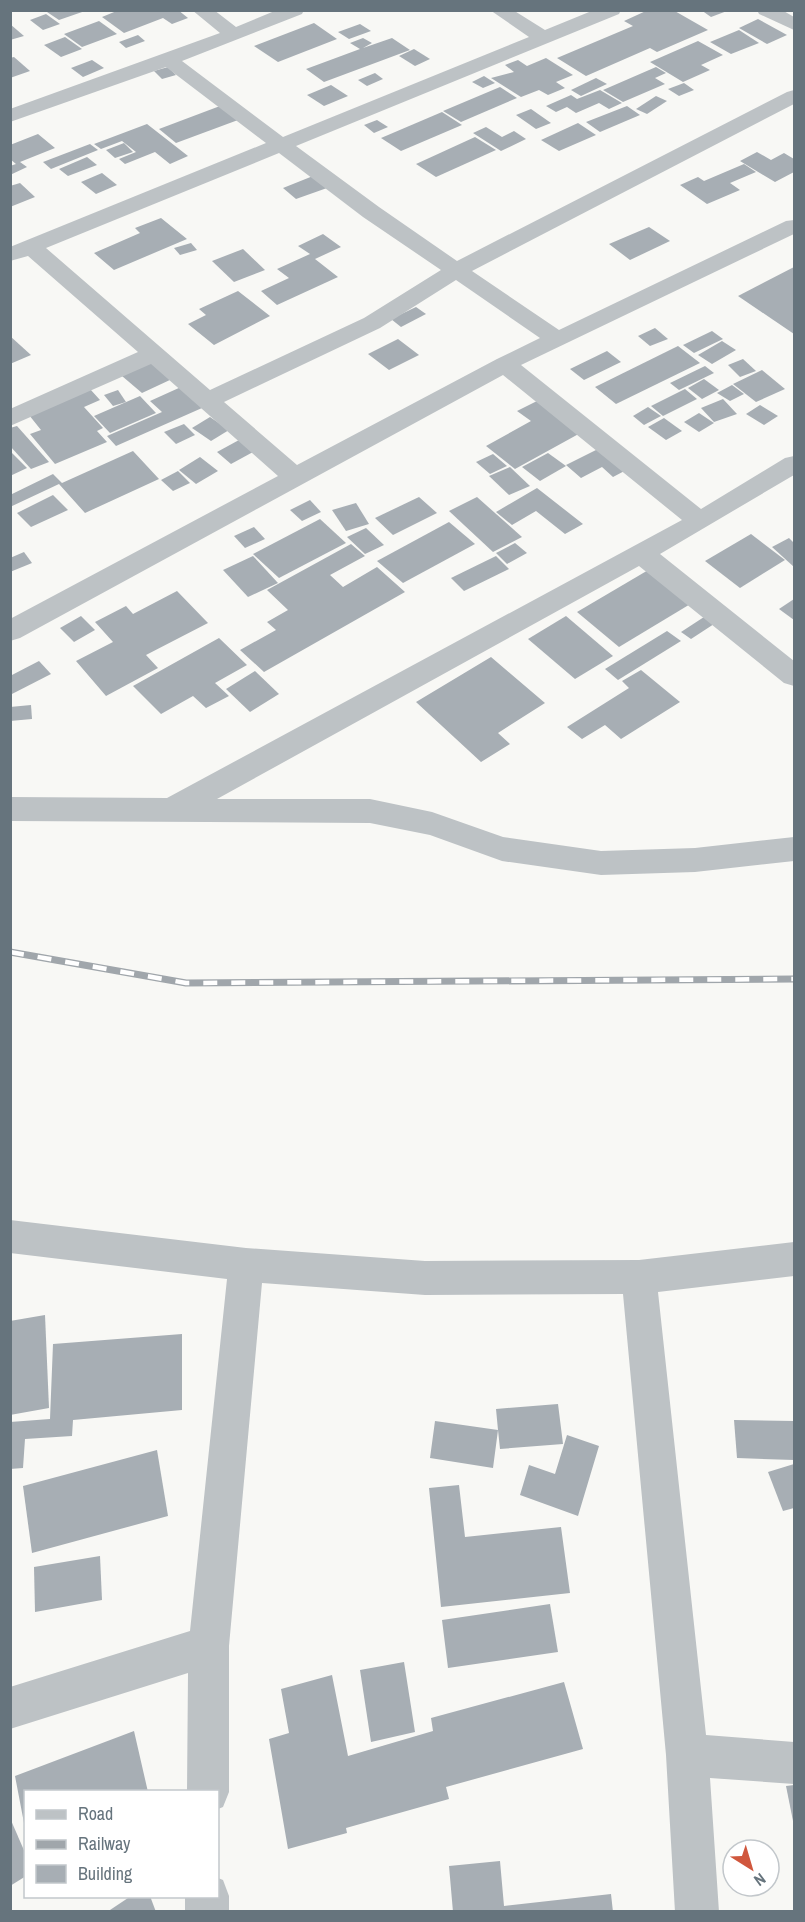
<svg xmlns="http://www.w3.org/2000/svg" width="805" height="1922" font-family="'Archivo Narrow',sans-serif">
<rect width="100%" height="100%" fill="#f8f8f5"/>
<!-- building -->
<g fill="#a7aeb4">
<polygon points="44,10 85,10 85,11 59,20"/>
<polygon points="119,10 178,10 188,18 172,24 163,18 124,33 102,17"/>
<polygon points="648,10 673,10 708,30 657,52 650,48 586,76 557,58 633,26 624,21"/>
<polygon points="701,10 727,10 727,11 711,17"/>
<polygon points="46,14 60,24 43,30 30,20"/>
<polygon points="758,19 787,35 767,44 739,28"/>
<polygon points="99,21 117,34 82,47 64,34"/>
<polygon points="314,23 337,39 278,62 254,46"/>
<polygon points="10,24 24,36 10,40"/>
<polygon points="360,24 371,31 349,39 338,32"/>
<polygon points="739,30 759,43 731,54 710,42"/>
<polygon points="138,35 145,41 126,48 119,42"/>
<polygon points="65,37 82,49 61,57 44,45"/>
<polygon points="363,38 372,43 363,48 392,38 410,50 324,82 306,69 360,49 350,43"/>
<polygon points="698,41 723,55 701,65 710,70 683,82 650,62"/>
<polygon points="414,49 430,59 415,66 399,56"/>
<polygon points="14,57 30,71 10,78 10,58"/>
<polygon points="546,58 573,75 556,82 565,88 548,95 539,90 521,97 491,78 514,72 505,65 518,60 527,66"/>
<polygon points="92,60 104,68 83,77 71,68"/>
<polygon points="168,67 176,75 162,79 154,71"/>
<polygon points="656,67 666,73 655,78 665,84 623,102 603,90"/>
<polygon points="375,73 383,79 367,86 358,80"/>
<polygon points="484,76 495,83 483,88 472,82"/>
<polygon points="596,78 607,84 581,96 571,90"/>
<polygon points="684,83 694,90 679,96 668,89"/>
<polygon points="331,85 348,96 324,106 307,95"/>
<polygon points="500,87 517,98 461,122 443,111"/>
<polygon points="600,90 622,103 609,109 599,103 576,113 567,107 556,112 546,106 571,95 577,99"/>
<polygon points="656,96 667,101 647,114 636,109"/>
<polygon points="220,106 238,120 176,143 159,129"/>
<polygon points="627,106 640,115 600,132 586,122"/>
<polygon points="531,109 551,123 536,129 516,115"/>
<polygon points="442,112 462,125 401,151 381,138"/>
<polygon points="377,120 388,127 374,133 364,125"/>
<polygon points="578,123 596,135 559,151 541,140"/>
<polygon points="147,124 188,156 170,164 155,152 125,164 119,159 136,152 122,141 101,149 94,144"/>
<polygon points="486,127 502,137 514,131 526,139 501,151 473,133"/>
<polygon points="38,134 55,148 20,162 27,167 10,175 10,166 16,164 10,159 10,145"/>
<polygon points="475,137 496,150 436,177 416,164"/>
<polygon points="124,143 133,152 115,158 106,150"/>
<polygon points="90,144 98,150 51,169 43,162"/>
<polygon points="757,152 771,160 784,153 794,159 794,172 775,182 740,161"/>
<polygon points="87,157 97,165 68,176 59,169"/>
<polygon points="744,164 756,172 730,183 740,190 707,204 680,185 698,177 704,181"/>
<polygon points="102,173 117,185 96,194 81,182"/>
<polygon points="313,176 327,188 296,199 283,188"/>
<polygon points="20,183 35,197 10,207 10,186"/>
<polygon points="161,218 187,239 114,270 94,253 140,233 135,228"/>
<polygon points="649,227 670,241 630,260 609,244"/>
<polygon points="323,234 341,247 315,259 338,277 277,305 261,291 289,278 277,269 310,254 298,246"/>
<polygon points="191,243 197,250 180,255 174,248"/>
<polygon points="243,249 265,270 234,282 212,261"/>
<polygon points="794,267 794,334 738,296"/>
<polygon points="238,291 270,316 214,345 188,324 206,315 199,309"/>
<polygon points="416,307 426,314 401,327 391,319"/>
<polygon points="655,328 668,339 650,346 638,336"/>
<polygon points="712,331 723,339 694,353 683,345"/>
<polygon points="10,336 31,355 10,364"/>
<polygon points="398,339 419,355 389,370 368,354"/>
<polygon points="722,341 736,350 712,364 698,355"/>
<polygon points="678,346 700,363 616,404 595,387"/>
<polygon points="607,351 621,362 584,380 570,369"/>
<polygon points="743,359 756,371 740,377 728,365"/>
<polygon points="152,362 172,379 142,393 122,376"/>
<polygon points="705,366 714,373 679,390 670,383"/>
<polygon points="762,370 785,389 756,402 733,384"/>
<polygon points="704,379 719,390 702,399 688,388"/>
<polygon points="732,385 744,394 730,401 717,393"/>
<polygon points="181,387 202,408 116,446 107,436 162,412 150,401"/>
<polygon points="90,389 100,400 84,407 103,428 97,431 107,442 55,464 30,434 41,430 29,415"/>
<polygon points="685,389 697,399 663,416 651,406"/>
<polygon points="118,390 126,402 113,406 104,395"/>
<polygon points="140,396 156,413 110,433 94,416"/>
<polygon points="541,399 584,431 515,469 486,446 531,421 517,411"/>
<polygon points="723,399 737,414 714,422 701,408"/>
<polygon points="760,405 778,416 764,425 746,414"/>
<polygon points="648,407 661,416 644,425 633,416"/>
<polygon points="699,413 714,423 699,432 684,422"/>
<polygon points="210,417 229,430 211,441 192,428"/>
<polygon points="664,418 682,431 666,440 648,427"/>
<polygon points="184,424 195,435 176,444 164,432"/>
<polygon points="17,426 49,462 31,469 10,446 10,428"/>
<polygon points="239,440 253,452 231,464 217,452"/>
<polygon points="606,445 632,467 613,477 602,467 581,478 566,465"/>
<polygon points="10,451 27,468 10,476"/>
<polygon points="133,451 159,479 85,513 59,484 10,507 10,495 53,474 62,483"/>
<polygon points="548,453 566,466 540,481 522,467"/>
<polygon points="493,454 507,466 490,474 476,462"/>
<polygon points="200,457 218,471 196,484 179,470"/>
<polygon points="510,467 530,486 509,495 489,476"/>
<polygon points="178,471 190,483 173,491 161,480"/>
<polygon points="537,488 583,524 565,534 536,511 512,525 496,512"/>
<polygon points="53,495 68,510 31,527 17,513"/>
<polygon points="419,497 437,513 393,535 375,518"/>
<polygon points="477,497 522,537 493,552 449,511"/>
<polygon points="310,500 321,512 302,521 290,510"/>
<polygon points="356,503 369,524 346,531 332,510"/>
<polygon points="320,519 346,543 279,578 253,554"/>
<polygon points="449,522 475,544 403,583 377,561"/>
<polygon points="254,527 265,539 245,548 234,536"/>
<polygon points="366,528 384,545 365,554 347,537"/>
<polygon points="751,534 785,560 740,588 705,561"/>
<polygon points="789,538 794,543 794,567 772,547"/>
<polygon points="515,543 527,553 507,564 496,553"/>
<polygon points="351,544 365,556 330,575 343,587 377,567 405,592 264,672 240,650 276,630 267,622 288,610 267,590"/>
<polygon points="24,552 32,563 10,572 10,558"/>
<polygon points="253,556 278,583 248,597 223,570"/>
<polygon points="496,556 509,569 464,591 451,578"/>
<polygon points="650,569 692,603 619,647 577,612"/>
<polygon points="177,591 208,623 146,655 158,668 106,696 76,661 113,642 95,622 126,606 133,614"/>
<polygon points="794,599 794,620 779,609"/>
<polygon points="81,616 95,630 74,642 60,628"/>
<polygon points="566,616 613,656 575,679 528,639"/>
<polygon points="704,617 714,624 691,639 681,632"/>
<polygon points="667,631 681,641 618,680 605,669"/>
<polygon points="219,638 247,665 215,683 229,696 206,708 193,696 161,714 133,686"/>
<polygon points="491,657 545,703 498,733 510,744 481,762 416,702"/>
<polygon points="39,661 51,674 10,695 10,676"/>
<polygon points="641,670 680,702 621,739 605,725 582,739 567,727 629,688 622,681"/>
<polygon points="255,671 279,694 250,712 226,689"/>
<polygon points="31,705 32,719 10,721 10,707"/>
<polygon points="45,1315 49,1408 10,1415 10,1321"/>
<polygon points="182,1334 182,1410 73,1420 72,1436 25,1439 23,1468 10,1469 10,1422 50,1419 53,1344"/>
<polygon points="558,1404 563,1444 500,1449 498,1430 493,1468 430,1458 435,1421 498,1430 496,1409"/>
<polygon points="734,1420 794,1421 794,1460 737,1458"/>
<polygon points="567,1435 599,1446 578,1516 520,1495 529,1465 555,1474"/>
<polygon points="157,1450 168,1516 32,1553 23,1486"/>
<polygon points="794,1464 794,1508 783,1511 768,1472"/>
<polygon points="459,1485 465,1537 561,1527 570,1593 441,1607 429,1488"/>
<polygon points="100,1556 102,1600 35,1612 34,1567"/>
<polygon points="550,1604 558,1652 448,1668 442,1620"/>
<polygon points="404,1662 415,1732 371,1742 360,1670"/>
<polygon points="332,1675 348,1756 433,1731 431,1718 564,1682 583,1749 446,1787 449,1799 346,1828 347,1833 288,1849 269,1739 289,1733 281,1689"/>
<polygon points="134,1731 148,1792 26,1792 24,1823 15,1776"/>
<polygon points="794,1785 794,1821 793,1821 786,1786"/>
<polygon points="10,1818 26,1855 26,1876 10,1886"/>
<polygon points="500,1861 504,1906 611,1894 613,1912 453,1912 449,1866"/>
<polygon points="131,1896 150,1896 156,1912 107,1912"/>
</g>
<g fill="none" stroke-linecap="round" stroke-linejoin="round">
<!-- minor -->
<g fill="#bdc2c5" fill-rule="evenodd">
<path d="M192,10H214L236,27L277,10H304L302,14L182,61L283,137L529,37L490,10H513L545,30L594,10H621L619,14L296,146L379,207L457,261L787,92L794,90V104L472,271L559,330L786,221L794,220V234L521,365L701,509L785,458L794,456V475L660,554L794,661V686L784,683L639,566L217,799H370L432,812L503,837L601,851L695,848L794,837V861L695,872L601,875L502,861L430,835L370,823L10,821V797L167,798L682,520L503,375L20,638L10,641V619L278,476L151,364L10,426V409L138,352L28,256L10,261V247L266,143L166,67L10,122V109L220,33ZM279,153L363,217L441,270L364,318L210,390L46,248ZM456,280L540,338L497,359L297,465L224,402L380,328Z"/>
<polygon points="757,10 782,10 794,17 794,30 759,14"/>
<polygon points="10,1220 246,1248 425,1261 639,1260 794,1242 794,1276 658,1292 706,1735 794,1742 794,1784 710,1778 719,1912 675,1912 666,1755 623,1294 425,1295 262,1283 229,1646 229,1792 223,1807 218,1809 218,1792 187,1792 188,1673 10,1729 10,1687 190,1631 227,1279 10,1253"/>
<polygon points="218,1878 223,1880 229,1896 229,1912 185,1912 185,1896 218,1896"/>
</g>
<defs>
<polyline id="rail" points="10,952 186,983 794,979"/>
</defs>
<!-- rail casing -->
<use href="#rail" stroke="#a0a6ab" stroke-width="7"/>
<!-- rail -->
<use href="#rail" stroke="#fff" stroke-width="4.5" stroke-dasharray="14" stroke-linecap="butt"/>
</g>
<!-- border -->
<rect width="805" height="1922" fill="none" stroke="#66747d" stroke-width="24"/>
<!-- legend -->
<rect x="24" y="1790" width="195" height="108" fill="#ffffff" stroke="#c2c7cb" stroke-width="1.5"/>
<rect x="36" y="1810" width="30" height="9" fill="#bdc2c5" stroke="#c2c7cb" stroke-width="1.5"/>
<text x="78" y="1820" font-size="18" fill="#66747d">Road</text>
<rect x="36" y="1840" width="30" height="9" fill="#a0a6ab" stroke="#c2c7cb" stroke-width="1.5"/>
<text x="78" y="1850" font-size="18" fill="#66747d">Railway</text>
<rect x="36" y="1865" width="30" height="18" fill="#a7aeb4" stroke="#c2c7cb" stroke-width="1.5"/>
<text x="78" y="1880" font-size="18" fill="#66747d">Building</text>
<!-- north arrow -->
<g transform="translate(751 1868) rotate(143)"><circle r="28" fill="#ffffff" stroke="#c2c7cb" stroke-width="1.5"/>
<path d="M0-4.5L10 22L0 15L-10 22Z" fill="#d0573d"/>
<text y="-9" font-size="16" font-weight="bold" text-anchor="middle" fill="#66747d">N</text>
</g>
</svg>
